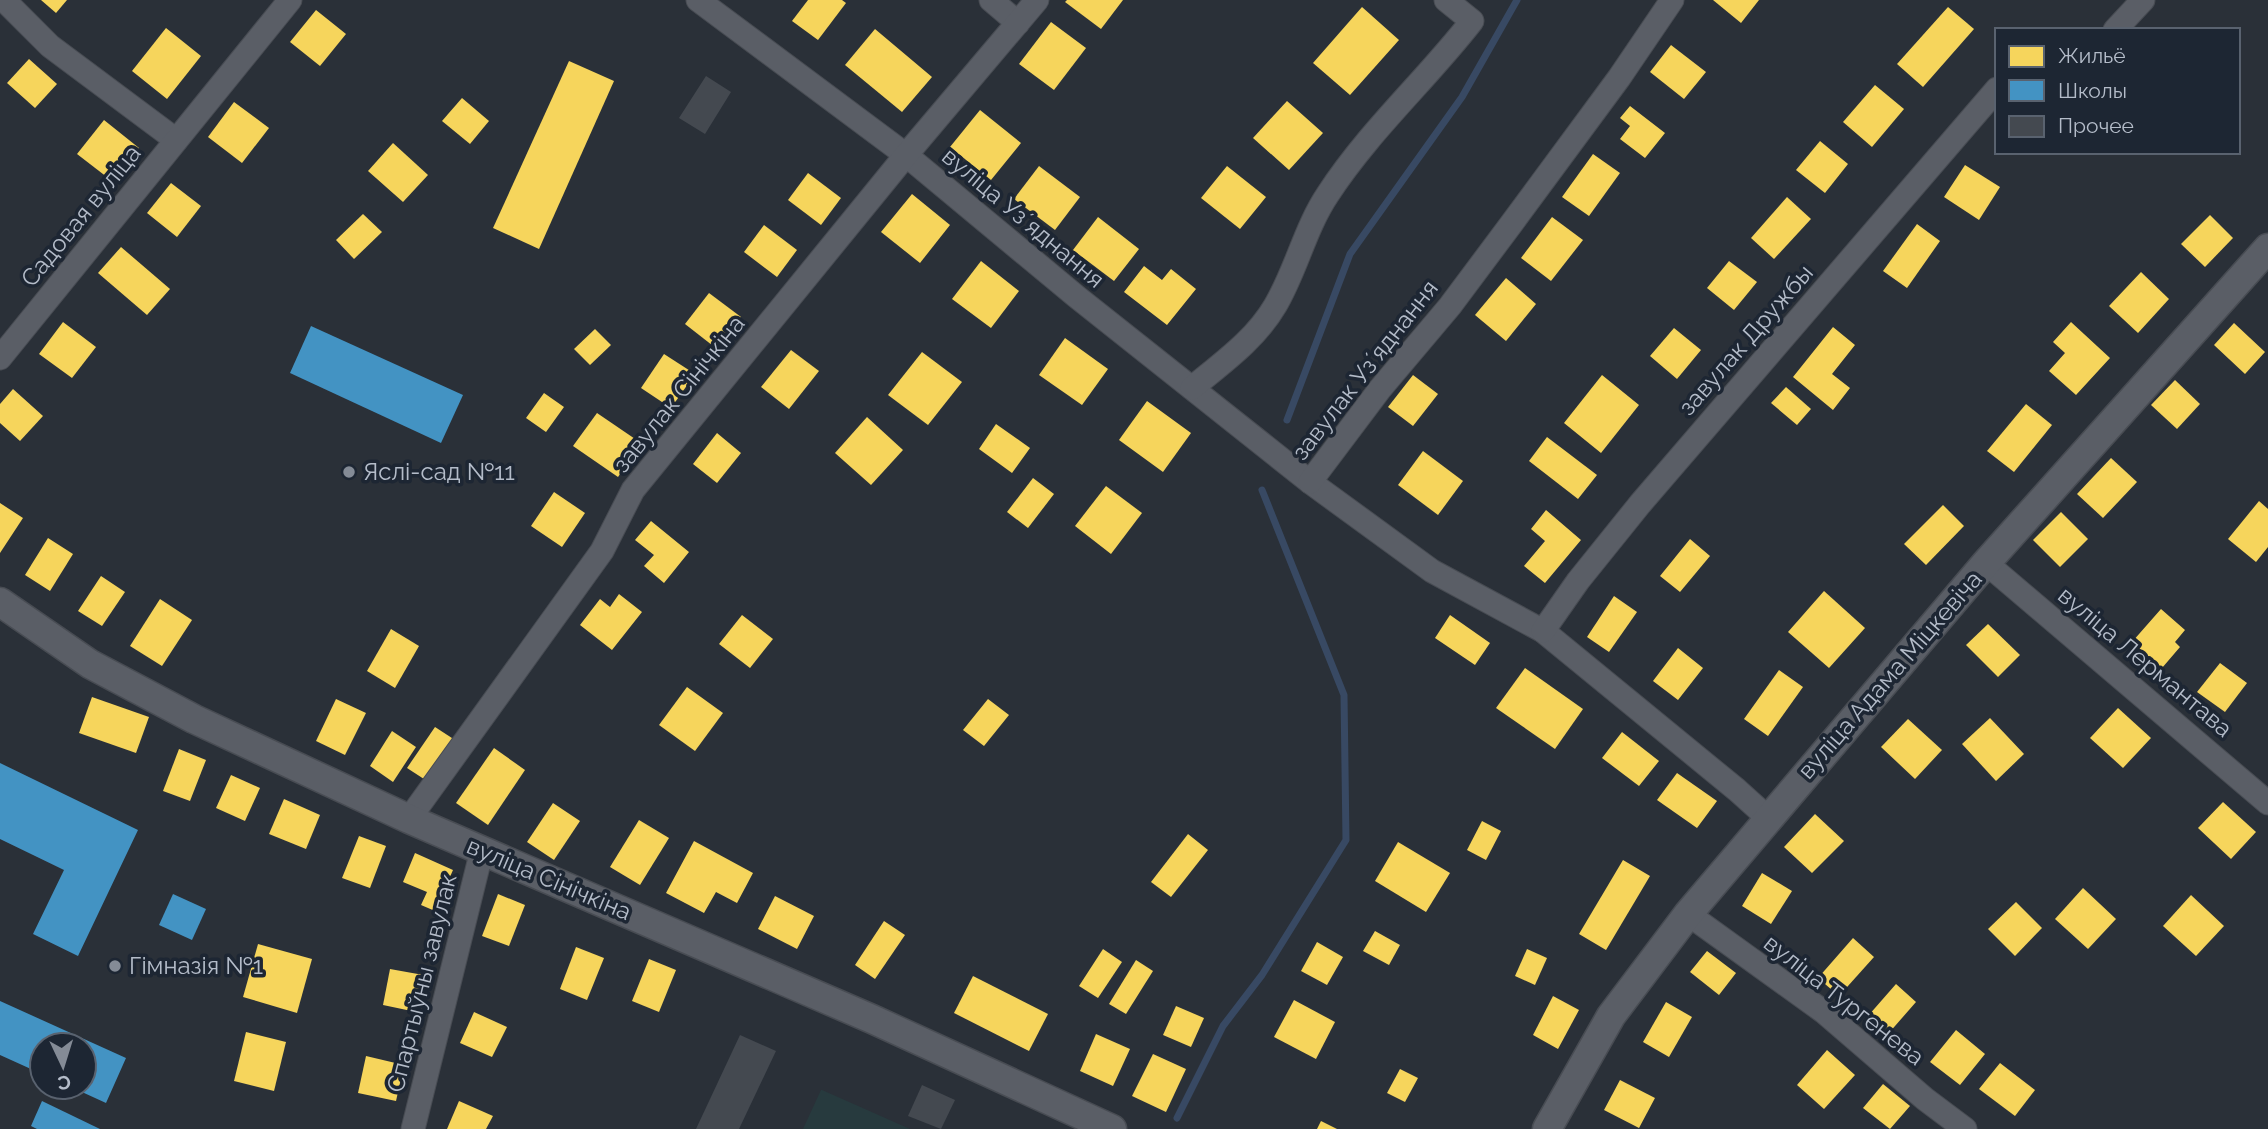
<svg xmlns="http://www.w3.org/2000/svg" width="2268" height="1129" font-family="Raleway,sans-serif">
<rect width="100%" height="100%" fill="#2a3038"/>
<!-- green -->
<polygon fill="#273a3e" points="821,1090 822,1090 910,1129 803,1129"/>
<!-- homes -->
<g fill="#f6d55c">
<polygon points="41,0 67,0 56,13"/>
<polygon points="808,0 842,0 846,3 818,40 792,21"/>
<polygon points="1067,0 1123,0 1101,29 1065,2"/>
<polygon points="1713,0 1759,0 1741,23"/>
<polygon points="1362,7 1399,40 1350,95 1313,63"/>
<polygon points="1948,7 1974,29 1923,87 1897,64"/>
<polygon points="316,10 346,34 320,66 290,42"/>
<polygon points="1051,22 1086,48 1054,90 1019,64"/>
<polygon points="166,28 201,56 167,99 132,71"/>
<polygon points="875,29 932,77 902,112 845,65"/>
<polygon points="1671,45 1706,72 1684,99 1650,72"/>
<polygon points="29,59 57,84 35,108 7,83"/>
<polygon points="569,61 614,81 539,249 493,228"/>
<polygon points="1875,85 1904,109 1872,147 1843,122"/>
<polygon points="462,98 489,121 470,144 442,121"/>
<polygon points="1287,101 1323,133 1289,170 1253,138"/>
<polygon points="234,102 269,128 242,163 208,137"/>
<polygon points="1630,106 1665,133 1645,158 1620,139 1630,126 1620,118"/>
<polygon points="980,110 1021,143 991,180 950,147"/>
<polygon points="104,120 139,148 112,181 77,154"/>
<polygon points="1820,141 1848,164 1825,193 1796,170"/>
<polygon points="393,143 428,175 403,202 368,171"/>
<polygon points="1593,154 1620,173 1589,216 1562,197"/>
<polygon points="1965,165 2000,187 1979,220 1944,197"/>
<polygon points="1039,166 1080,197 1055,230 1014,199"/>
<polygon points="1227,166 1266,197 1240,229 1201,198"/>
<polygon points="808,173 841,198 821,225 788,200"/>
<polygon points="171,183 201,206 177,237 147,213"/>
<polygon points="912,194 950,225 920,263 881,232"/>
<polygon points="1787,197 1811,219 1774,259 1751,238"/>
<polygon points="363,214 382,232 354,259 336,240"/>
<polygon points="2210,215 2233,238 2205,267 2181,244"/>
<polygon points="1098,217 1139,249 1114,281 1073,250"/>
<polygon points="1552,217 1583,240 1551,281 1521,258"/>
<polygon points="1917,224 1940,241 1907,288 1883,271"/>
<polygon points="764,225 797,250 777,277 744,252"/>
<polygon points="121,247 170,289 147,315 98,273"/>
<polygon points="981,261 1019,291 991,328 952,299"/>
<polygon points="1729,261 1757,282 1734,310 1707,288"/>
<polygon points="1144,266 1162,280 1171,269 1196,289 1167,325 1124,292"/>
<polygon points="2141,272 2169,299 2138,333 2109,306"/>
<polygon points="1506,278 1536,304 1506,341 1475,315"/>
<polygon points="709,293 741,317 717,349 685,324"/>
<polygon points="63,322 96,347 72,378 39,354"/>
<polygon points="2071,322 2110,358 2076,395 2049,371 2065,353 2053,342"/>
<polygon points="2234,323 2265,352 2245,374 2214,345"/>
<polygon points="1833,327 1855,345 1832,374 1850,388 1833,410 1793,377"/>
<polygon points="1674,328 1701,350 1677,379 1650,356"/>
<polygon points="595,329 611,345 590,365 574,349"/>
<polygon points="1065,338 1108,369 1082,405 1039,375"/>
<polygon points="791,350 819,371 789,409 761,387"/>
<polygon points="922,352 962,382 928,425 888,395"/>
<polygon points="664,354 695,374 671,408 641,388"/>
<polygon points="1413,375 1438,394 1413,426 1388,407"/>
<polygon points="1602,375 1639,405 1601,453 1564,423"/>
<polygon points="2175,380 2200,404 2177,429 2151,405"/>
<polygon points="1786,387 1811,409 1797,425 1771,403"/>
<polygon points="13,389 43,416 20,441 0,423 0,404"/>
<polygon points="544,393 564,407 546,432 526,418"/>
<polygon points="1147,401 1191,433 1163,472 1119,440"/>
<polygon points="2026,404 2052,425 2014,472 1987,451"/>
<polygon points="597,413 641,443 618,477 573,446"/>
<polygon points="867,417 903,450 871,485 835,453"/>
<polygon points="996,424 1030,448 1012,473 979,449"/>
<polygon points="717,433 741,453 717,483 693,464"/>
<polygon points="1547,437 1597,475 1578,499 1529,461"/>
<polygon points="1423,451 1463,481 1438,515 1398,485"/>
<polygon points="2111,458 2137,482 2103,518 2077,494"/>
<polygon points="1033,478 1054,494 1028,528 1007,512"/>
<polygon points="1106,486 1142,513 1111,554 1075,526"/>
<polygon points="554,492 585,513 562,547 531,526"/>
<polygon points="2259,501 2268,509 2268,547 2256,562 2228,539"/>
<polygon points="0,503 23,518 0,553"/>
<polygon points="1943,505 1964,526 1926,565 1904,544"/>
<polygon points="1546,510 1581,540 1545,583 1524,566 1545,541 1531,529"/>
<polygon points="2061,512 2088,539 2060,567 2033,540"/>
<polygon points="651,521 689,552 664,583 644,566 654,555 635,540"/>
<polygon points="48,538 73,554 50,591 25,575"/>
<polygon points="1690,539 1710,556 1680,592 1660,576"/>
<polygon points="101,576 125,592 102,626 78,611"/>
<polygon points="1824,591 1865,628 1829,668 1788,632"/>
<polygon points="619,594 642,612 612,650 580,625 600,599 610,607"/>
<polygon points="1614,596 1637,612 1609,652 1587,637"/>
<polygon points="160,599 192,620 162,666 130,646"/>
<polygon points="2161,609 2185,630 2175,642 2180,647 2162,668 2132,642"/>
<polygon points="742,615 773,639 750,668 719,644"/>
<polygon points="1450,615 1490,643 1475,665 1435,638"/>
<polygon points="1988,624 2020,655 1998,677 1966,645"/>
<polygon points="391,629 419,646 395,688 367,671"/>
<polygon points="1678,648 1703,668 1678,700 1653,681"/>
<polygon points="2220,663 2247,683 2225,712 2197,692"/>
<polygon points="1525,668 1583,709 1555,749 1496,708"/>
<polygon points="1779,670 1803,687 1768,736 1744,719"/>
<polygon points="687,687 723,713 695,751 659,725"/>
<polygon points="92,697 149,717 136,753 79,733"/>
<polygon points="336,699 366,713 345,755 316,741"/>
<polygon points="988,699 1009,715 984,746 963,730"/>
<polygon points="2118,708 2151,738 2123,768 2090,738"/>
<polygon points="1990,718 2024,754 1996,781 1962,744"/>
<polygon points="1908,719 1942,750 1915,779 1881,747"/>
<polygon points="435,727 455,740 427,781 407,768"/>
<polygon points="392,731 416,747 393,782 370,766"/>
<polygon points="1622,732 1659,761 1639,786 1602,758"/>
<polygon points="494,748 525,770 488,825 456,803"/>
<polygon points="179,749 206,760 190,801 163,791"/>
<polygon points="1677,773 1717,801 1697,828 1657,800"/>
<polygon points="231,775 260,788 245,821 216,808"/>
<polygon points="284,799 320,815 306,849 269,834"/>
<polygon points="2223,802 2256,832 2231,859 2198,828"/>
<polygon points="553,803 580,821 554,860 527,842"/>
<polygon points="1815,814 1844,841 1812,873 1784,847"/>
<polygon points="639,820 669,838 640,885 610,867"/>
<polygon points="1482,821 1501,831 1486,860 1467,850"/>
<polygon points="1188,834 1208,850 1171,897 1151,882"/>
<polygon points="359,836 386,846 370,888 342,878"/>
<polygon points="694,841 753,873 737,903 716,892 704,913 666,893"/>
<polygon points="1398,842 1450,873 1426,912 1375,881"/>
<polygon points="415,853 453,870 435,911 421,905 427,892 403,882"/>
<polygon points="1623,860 1650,876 1606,950 1579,934"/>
<polygon points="1762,873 1792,891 1771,924 1742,906"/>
<polygon points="2083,888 2116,919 2088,949 2055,919"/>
<polygon points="498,894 525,905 509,946 482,936"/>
<polygon points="2191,895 2224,926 2196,956 2163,926"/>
<polygon points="775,896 814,916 797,949 758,929"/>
<polygon points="2016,902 2042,928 2015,956 1988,929"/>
<polygon points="884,921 905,935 875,979 855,965"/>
<polygon points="1375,931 1400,945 1389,965 1363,951"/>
<polygon points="1853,938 1874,957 1839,996 1818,978"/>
<polygon points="1317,942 1343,957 1327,985 1301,971"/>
<polygon points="258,944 312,959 297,1013 243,997"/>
<polygon points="576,947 604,958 587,1000 560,989"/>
<polygon points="1103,949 1122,962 1098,998 1079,986"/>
<polygon points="1527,949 1547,958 1535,985 1515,976"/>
<polygon points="1707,951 1736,973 1719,995 1690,972"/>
<polygon points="649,959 676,970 659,1012 632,1001"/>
<polygon points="1136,960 1153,971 1126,1014 1109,1004"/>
<polygon points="390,969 429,976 421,1013 383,1005"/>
<polygon points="973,976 1048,1014 1029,1051 954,1013"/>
<polygon points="1896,984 1916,1002 1888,1034 1868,1016"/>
<polygon points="1553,996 1579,1010 1558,1049 1533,1035"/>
<polygon points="1294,1000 1335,1022 1316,1059 1274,1037"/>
<polygon points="1666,1002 1692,1017 1669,1057 1643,1042"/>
<polygon points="1176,1006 1204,1018 1191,1047 1163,1035"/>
<polygon points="474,1012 507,1027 492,1057 460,1043"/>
<polygon points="1956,1030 1985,1054 1960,1085 1930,1062"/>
<polygon points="246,1032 286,1042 274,1091 234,1081"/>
<polygon points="1096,1034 1130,1049 1113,1086 1080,1071"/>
<polygon points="1827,1050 1855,1075 1824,1109 1797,1085"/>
<polygon points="1153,1054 1186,1069 1166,1112 1132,1096"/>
<polygon points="366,1056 404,1065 396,1101 358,1093"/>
<polygon points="2000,1063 2035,1090 2015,1116 1979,1089"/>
<polygon points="1400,1069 1418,1078 1405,1102 1387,1093"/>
<polygon points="1620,1080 1655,1098 1639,1128 1604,1110"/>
<polygon points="1883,1084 1910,1106 1890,1129 1863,1108"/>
<polygon points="459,1101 493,1116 486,1129 447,1129"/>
<polygon points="1321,1121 1337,1129 1317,1129"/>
</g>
<!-- schools -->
<g fill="#4393c3">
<polygon points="311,326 463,395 441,443 290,373"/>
<polygon points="0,763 138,830 78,956 33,934 64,870 0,839"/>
<polygon points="173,894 206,909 192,940 159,925"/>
<polygon points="0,1001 126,1058 106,1103 71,1087 84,1087 84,1045 42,1045 42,1074 0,1055"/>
<polygon points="42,1101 100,1129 37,1129 31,1126"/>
</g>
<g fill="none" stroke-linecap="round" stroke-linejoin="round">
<!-- stream -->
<g stroke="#384963" stroke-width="7">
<polyline points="1287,420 1350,254 1462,97 1517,0"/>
<polyline points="1177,1118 1223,1026 1262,975 1346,840 1344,695 1262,490"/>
</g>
</g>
<!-- building -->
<g fill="#444950">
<polygon points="706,76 731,92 705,134 679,118"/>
<polygon points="740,1035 776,1051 739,1129 696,1129"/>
<polygon points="922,1085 955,1100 941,1129 908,1116"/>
</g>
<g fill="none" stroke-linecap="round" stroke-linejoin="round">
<defs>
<g id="minor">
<polyline points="4,0 50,46 176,140"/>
<polyline points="698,0 906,155 1077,297 1310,482 1432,571 1543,631 1737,790 1768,818"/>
<polyline points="991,0 1018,23"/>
<polyline points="2115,30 2143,0"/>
<polyline points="0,358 290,0"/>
<path d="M1192,388C1222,363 1255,340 1275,306C1296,271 1305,228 1328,194C1369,131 1426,80 1472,21L1446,0"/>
<polyline points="1310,482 1380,389 1450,306 1512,223 1619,78 1672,0"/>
<polyline points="1986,563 2268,803"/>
<polyline points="1543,631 1578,581 1640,504 1997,89"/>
<polyline points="409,819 602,551 633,490 906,155 1037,0"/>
<polyline points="1688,914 1824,1012 1925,1099 1965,1129"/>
<polyline points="413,1129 482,850"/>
</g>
<g id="tertiary">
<polyline points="0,602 90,664 194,719 409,819 872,1019 1112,1129"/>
<polyline points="1547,1129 1611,1016 1688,914 1986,563 2268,248"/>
</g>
</defs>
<!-- minor casing -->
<use href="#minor" stroke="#484c53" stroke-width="25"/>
<!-- tertiary casing -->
<use href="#tertiary" stroke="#484c53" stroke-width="31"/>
<!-- minor -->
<use href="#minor" stroke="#5a5e66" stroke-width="23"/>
<!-- tertiary -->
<use href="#tertiary" stroke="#5a5e66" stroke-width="28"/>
</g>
<!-- markers -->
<g fill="#848b96" stroke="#1d2633" stroke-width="2.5">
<circle cx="349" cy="472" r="7"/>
<circle cx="115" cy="966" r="7"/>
</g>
<g text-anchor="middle" stroke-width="7" stroke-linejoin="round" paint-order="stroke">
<!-- street labels -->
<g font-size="24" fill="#b4bcc9" stroke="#1d2633">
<text transform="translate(81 216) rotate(-51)" y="8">Садовая вуліца</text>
<text transform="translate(1023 218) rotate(40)" y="8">вуліца Узʼяднання</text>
<text transform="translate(1746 340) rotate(-49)" y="8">завулак Дружбы</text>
<text transform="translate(1365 370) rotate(-52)" y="8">завулак Узʼяднання</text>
<text transform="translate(679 394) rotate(-51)" y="8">завулак Сінічкіна</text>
<text transform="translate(2145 662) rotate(40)" y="8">вуліца Лермантава</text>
<text transform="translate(1890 675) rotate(-49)" y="8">вуліца Адама Міцкевіча</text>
<text transform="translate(549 879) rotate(23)" y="8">вуліца Сінічкіна</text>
<text transform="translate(422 983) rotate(-76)" y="8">Спартыўны завулак</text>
<text transform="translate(1844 1000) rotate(38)" y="8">вуліца Тургенева</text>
</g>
<!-- poi labels -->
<g font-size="24" fill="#b4bcc9" stroke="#1d2633" text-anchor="start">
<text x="363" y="480">Яслі-сад №11</text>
<text x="129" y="974">Гімназія №1</text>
</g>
</g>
<!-- legend -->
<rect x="1995" y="28" width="245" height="126" fill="#1d2633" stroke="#59626f" stroke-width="2"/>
<rect x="2009" y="46" width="35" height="21" fill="#f6d55c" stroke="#59626f" stroke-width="2"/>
<text x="2058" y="63" font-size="21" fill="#b4bcc9">Жильё</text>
<rect x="2009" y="80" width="35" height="21" fill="#4393c3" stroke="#59626f" stroke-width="2"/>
<text x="2058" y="98" font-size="21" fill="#b4bcc9">Школы</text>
<rect x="2009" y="116" width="35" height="21" fill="#444950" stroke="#59626f" stroke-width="2"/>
<text x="2058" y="133" font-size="21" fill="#b4bcc9">Прочее</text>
<!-- north arrow -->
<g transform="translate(63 1066) rotate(176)"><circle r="33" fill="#1d2633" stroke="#59626f" stroke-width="2"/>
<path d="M0-5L12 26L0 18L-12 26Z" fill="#848b96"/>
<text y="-10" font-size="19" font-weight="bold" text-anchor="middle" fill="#b4bcc9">С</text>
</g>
</svg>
